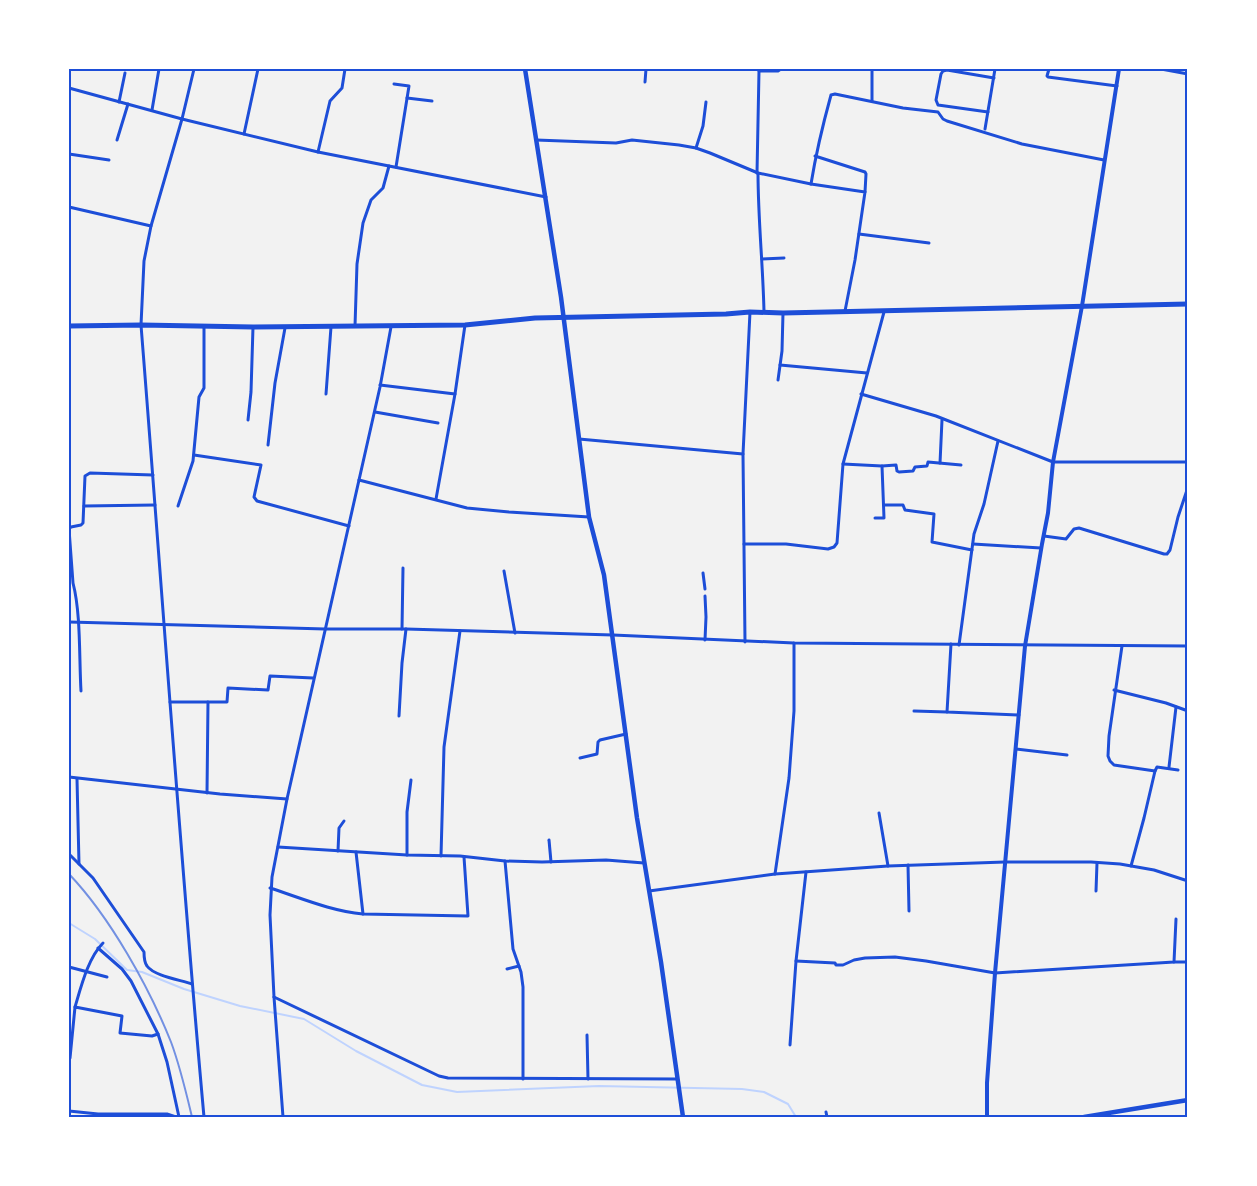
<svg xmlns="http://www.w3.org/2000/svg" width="1257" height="1186" font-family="'Noto Serif',serif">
<rect width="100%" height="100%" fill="#f2f2f2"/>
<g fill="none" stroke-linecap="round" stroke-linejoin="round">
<!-- stream -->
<polyline stroke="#bfd3fe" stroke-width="2" points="69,923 95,939 127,970 142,972 184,989 240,1006 304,1019 356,1051 422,1085 457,1092 599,1086 742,1089 764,1092 788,1104 796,1117"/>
<!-- minor -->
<g stroke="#1d4ed8" stroke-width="3">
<path d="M194,69L182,119L151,226L144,261L141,325C162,589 180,853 204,1117"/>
<polyline points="1049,69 1047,76 1048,77 1117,86"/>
<polyline points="1161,69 1188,74"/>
<polyline points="760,71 778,71 781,69"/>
<polyline points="645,82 646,69"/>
<polyline points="394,84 409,86 396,167"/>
<polyline points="69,88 182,119 318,152 546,197"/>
<polyline points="407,98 432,101"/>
<polyline points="872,101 872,69"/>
<polyline points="119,102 125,73"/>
<polyline points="152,110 159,69"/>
<polyline points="988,112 938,105 936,100 941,74 943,71 947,70 994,78"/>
<polyline points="985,129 995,69"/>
<polyline points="244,134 258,69"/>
<polyline points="117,140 128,104"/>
<polyline points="536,140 616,143 632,140 679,145 696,148 710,153 758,173 811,184 865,192 855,260 845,311"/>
<polyline points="696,148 703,126 706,102"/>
<polyline points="318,152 330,101 342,88 345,69"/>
<polyline points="69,154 109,160"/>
<polyline points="815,156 865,172 866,174 865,192"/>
<polyline points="757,173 759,71 757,69"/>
<path d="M758,173C758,219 763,265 764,312"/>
<path d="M811,184C816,153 823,124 831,95L835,94L903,108L938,112L943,119L947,121L1022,144L1104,160"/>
<polyline points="69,207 151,226"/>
<polyline points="859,234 929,243"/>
<polyline points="762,259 784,258"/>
<polyline points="355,326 357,264 363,223 371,200 383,188 389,166"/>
<polyline points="780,365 867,373"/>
<polyline points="778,380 782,351 783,313"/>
<polyline points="380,385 455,394"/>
<polyline points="326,394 331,327"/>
<polyline points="861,394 936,416 1053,462 1188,462"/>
<polyline points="375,412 438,423"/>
<polyline points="248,420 251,392 253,327"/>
<polyline points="579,439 743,454"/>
<polyline points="268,445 275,383 285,328"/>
<polyline points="194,455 261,465 254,497 257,501 349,526"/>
<polyline points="940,463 942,420"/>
<polyline points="843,464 882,466 884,518 875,518"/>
<polyline points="882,466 896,465 897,471 899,472 913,471 915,467 927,466 928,462 961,465"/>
<polyline points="359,480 467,508 509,512 589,517"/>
<polyline points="436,499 455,394 465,325"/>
<polyline points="884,505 903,505 905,510 934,514 932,542 972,550"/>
<polyline points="84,506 155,505"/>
<polyline points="178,506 193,461 199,397 204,388 204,326"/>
<polyline points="1044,536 1066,539 1074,529 1079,528 1164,554 1167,554 1170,550 1178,517 1188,487"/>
<polyline points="744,544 786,544 828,549 834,547 837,543 843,464 884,312"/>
<polyline points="973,544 1041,548"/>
<polyline points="504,571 515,633"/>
<polyline points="703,573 705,589"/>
<polyline points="69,622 325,629 406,629 613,635 794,643 1188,646"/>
<polyline points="402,629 403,568"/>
<polyline points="705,640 706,617 705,596"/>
<polyline points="745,642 743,454 750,312"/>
<polyline points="951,644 947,712 1019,715"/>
<polyline points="959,645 974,534 984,504 998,441"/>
<polyline points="1122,646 1109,736 1108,756 1110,761 1114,765 1155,771 1157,767 1178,770"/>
<polyline points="1114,690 1166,703 1188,711"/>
<path d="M81,691C79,657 81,614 73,583L69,529L71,527L81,525L83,523L85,476L90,473L153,475"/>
<polyline points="170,702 227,702 228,688 268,690 270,676 313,678"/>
<polyline points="914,711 947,712"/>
<polyline points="399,716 402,663 406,629"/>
<polyline points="1016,749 1067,755"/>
<polyline points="580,758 597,754 598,742 600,740 626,734"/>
<polyline points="1169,767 1176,707"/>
<polyline points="69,777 220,794 287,799"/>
<polyline points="77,779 79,864"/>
<polyline points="207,793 208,702"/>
<polyline points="879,813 888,866"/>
<polyline points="549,840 551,862"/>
<polyline points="278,847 407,855 460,856 505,861 542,862 606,860 644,863"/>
<polyline points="338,851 339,828 344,821"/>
<polyline points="356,852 363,914"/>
<path d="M69,854L93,878L144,952C144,956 144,962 147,966C154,976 181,980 192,984"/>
<polyline points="407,855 407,812 411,780"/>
<polyline points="441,856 444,747 460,631"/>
<polyline points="505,861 513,949 521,972 523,987 523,1079"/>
<polyline points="908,865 909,911"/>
<polyline points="1131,866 1144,818 1155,771"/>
<polyline points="775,874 789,778 794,711 794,643"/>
<path d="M270,888C301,898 331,911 363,914L468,916L464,857"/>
<polyline points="649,891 775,874 888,866 1005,862 1091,862 1120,864 1154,870 1188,881"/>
<polyline points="1096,891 1097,863"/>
<polyline points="98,948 122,969 131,981 158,1034 167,1062 179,1117"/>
<polyline points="796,961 835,963 836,965 843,965 854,960 865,958 895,957 926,961 995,973 1174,962 1176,919"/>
<polyline points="1174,962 1188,962"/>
<polyline points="69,967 107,977"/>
<polyline points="507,969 519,966"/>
<polyline points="274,997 439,1076 448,1078 677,1079"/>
<path d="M75,1007C81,987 88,958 103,943"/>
<polyline points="587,1035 588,1079"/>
<polyline points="790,1045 796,961 806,872"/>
<polyline points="69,1058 70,1058 75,1007 122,1016 120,1033 152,1036 158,1034"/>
<polyline points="69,1111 98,1114 167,1114 176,1117"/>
<polyline points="826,1112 827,1117"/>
<polyline points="283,1117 274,997 270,915 272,877 287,799 380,387 391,327"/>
</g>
<!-- tertiary -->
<polyline stroke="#1d4ed8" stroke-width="4" points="987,1117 987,1083 995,973 1025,646 1042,544 1048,513 1053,462 1082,306 1119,69"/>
<!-- secondary -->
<g stroke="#1d4ed8" stroke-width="4.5">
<polyline points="525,69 561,297 589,517 604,575 637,818 661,962 683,1117"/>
<polyline points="1084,1117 1188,1100"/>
</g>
<!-- trunk -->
<polyline stroke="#1d4ed8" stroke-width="5" points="69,326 141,325 253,327 465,325 535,318 726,314 750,312 783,313 1188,304"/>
<!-- rail -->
<path stroke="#7290e2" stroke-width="2" d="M69,874C110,917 149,987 171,1042C180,1066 186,1092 192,1117"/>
</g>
<!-- border -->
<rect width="1257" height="1186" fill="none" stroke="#ffffff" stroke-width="141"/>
<rect x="70" y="70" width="1116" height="1046" fill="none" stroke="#1d4ed8" stroke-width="2"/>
</svg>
